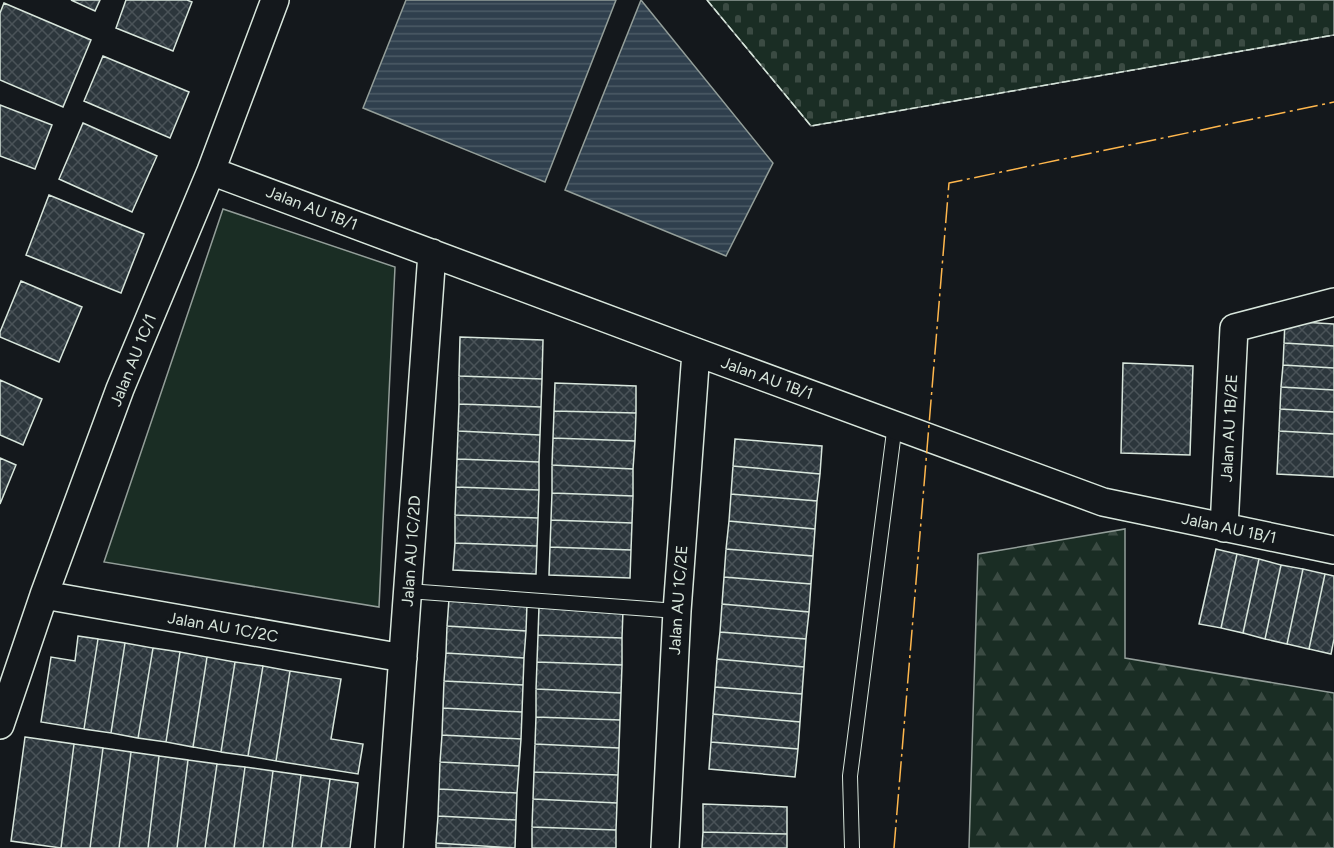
<svg xmlns="http://www.w3.org/2000/svg" width="1334" height="848" font-family="Figtree,sans-serif">
<defs>
<pattern id="forest-firs" width="22" height="20" patternUnits="userSpaceOnUse" patternTransform="scale(1.5)"><rect width="22" height="20" fill="#1a2d24"/><path d="M5 1l3.5 6h-7zM16 11l3.5 6h-7z" fill="#3b4b43"/></pattern>
<pattern id="cemetery-stones" width="16" height="16" patternUnits="userSpaceOnUse" patternTransform="scale(1.5)"><rect width="16" height="16" fill="#1a2d24"/><path d="M2 7V4a2 2 0 0 1 4 0v3zM10 15v-3a2 2 0 0 1 4 0v3z" fill="#3b4b43"/></pattern>
<pattern id="water-rules" width="6" height="5" patternUnits="userSpaceOnUse" patternTransform="scale(1.5)"><rect width="6" height="5" fill="#2f3f4d"/><path d="M0 2.5h6" fill="none" stroke="#4c5b66"/></pattern>
<pattern id="building-cross-hatch" width="8" height="8" patternUnits="userSpaceOnUse" patternTransform="scale(1.5)"><rect width="8" height="8" fill="#2c363c"/><path d="M0 0l8 8M0 8l8-8" fill="none" stroke="#4a5358"/></pattern>
</defs>
<rect width="100%" height="100%" fill="#14181c"/>
<path fill="url(#forest-firs)" stroke="#939e99" stroke-width="1.5" d="M1125,529V658L1334,693V848H969L978,554Z"/>
<path fill="url(#cemetery-stones)" stroke="#939e99" stroke-width="1.5" d="M707,0H1334V35L811,126Z"/>
<path fill="#1a2d24" stroke="#939e99" stroke-width="1.5" d="M223,209L395,267L379,607L104,562Z"/>
<path fill="url(#water-rules)" stroke="#939e99" stroke-width="1.5" d="M406,0H616L545,182L363,108Z
M641,0L773,163L726,256L565,190Z"/>
<path fill="url(#building-cross-hatch)" stroke="#d8e6dc" stroke-width="1.5" d="M71,0H100L95,11Z
M126,0H187L192,2L173,51L116,28Z
M4,3L91,40L63,107L0,80V13Z
M103,56L189,92L170,138L84,101Z
M0,105L52,125L35,169L0,156Z
M83,123L157,156L132,212L59,179Z
M49,195L144,234L121,293L26,255Z
M21,281L82,307L59,362L0,337V332Z
M1285,321L1334,324V346L1284,343Z
M460,337L543,340L542,379L459,376Z
M1284,343L1334,346V368L1283,365Z
M1123,363L1193,366L1190,455L1121,453Z
M1283,365L1334,368V390L1281,387Z
M459,376L542,379L541,407L459,404Z
M0,380L42,399L23,445L0,435Z
M555,383L636,386V413L554,411Z
M1281,387L1334,390V412L1280,409Z
M459,404L541,407L540,435L458,431Z
M1280,409L1334,412V434L1279,431Z
M554,411L636,413L635,441L553,438Z
M458,431L540,435L539,462L457,459Z
M1279,431L1334,434V477L1277,474Z
M553,438L635,441L633,469L552,465Z
M735,439L822,446L820,474L733,466Z
M0,458L16,465L0,504Z
M457,459L539,462V490L456,487Z
M552,465L633,469V496L552,493Z
M733,466L820,474L817,501L731,494Z
M456,487L539,490L538,518L455,515Z
M552,493L633,496L632,523L551,520Z
M731,494L817,501L815,529L729,521Z
M455,515L538,518L537,546L455,543Z
M551,520L632,523L631,550L550,547Z
M729,521L815,529L813,556L726,549Z
M455,543L537,546L536,574L453,570Z
M550,547L631,550L630,578L549,575Z
M726,549L813,556L811,584L724,577Z
M1216,549L1237,554L1221,628L1199,624Z
M1237,554L1259,559L1243,633L1221,628Z
M1259,559L1281,565L1265,639L1243,633Z
M1281,565L1303,569L1287,644L1265,639Z
M1303,569L1325,574L1309,649L1287,644Z
M1325,574L1334,576V639L1331,654L1309,649Z
M724,577L811,584L809,612L722,604Z
M449,599L527,604L526,631L447,626Z
M722,604L809,612L806,639L720,632Z
M539,607L623,610L622,638L538,635Z
M447,626L526,631L524,658L446,653Z
M720,632L806,639L804,667L717,659Z
M538,635L622,638V665L537,662Z
M78,636L98,639L84,729L41,722L51,657L75,661Z
M98,639L125,643L111,733L84,729Z
M125,643L153,648L138,738L111,733Z
M153,648L180,652L166,742L138,738Z
M180,652L207,657L193,747L166,742Z
M446,653L524,658L523,685L444,681Z
M207,657L235,662L221,752L193,747Z
M717,659L804,667L802,694L715,687Z
M235,662L263,666L248,756L221,752Z
M537,662L622,665L621,693L536,689Z
M263,666L290,671L276,761L248,756Z
M290,671L341,679L331,739L363,744L358,774L276,761Z
M444,681L523,685L522,712L443,708Z
M715,687L802,694L800,722L713,714Z
M536,689L621,693L620,720L536,717Z
M443,708L522,712L521,739L442,735Z
M713,714L800,722L798,749L711,742Z
M536,717L620,720L619,748L535,744Z
M442,735L521,739L519,766L440,762Z
M25,737L74,744L61,848L11,841Z
M711,742L798,749L795,777L709,769Z
M74,744L103,748L90,848H61Z
M535,744L619,748L618,775L534,772Z
M103,748L131,752L119,848H90Z
M131,752L159,756L148,848H119Z
M159,756L188,760L177,848H148Z
M188,760L217,764L205,848H177Z
M440,762L519,766L517,793L439,789Z
M217,764L245,767L234,848H205Z
M245,767L273,771L263,848H234Z
M273,771L301,775L292,848H263Z
M534,772L618,775L617,803L533,799Z
M301,775L330,779L321,848H292Z
M330,779L358,783L350,848H321Z
M439,789L517,793L516,820L438,816Z
M533,799L617,803L616,830L532,827Z
M703,804L787,807V834L703,832Z
M438,816L516,820L515,848L436,843Z
M532,827L616,830V848H532Z
M703,832L787,834V848H702Z
M436,843L515,848H436Z"/>
<g fill="none" stroke-linecap="round" stroke-linejoin="round">
<g stroke="#d8e6dc" stroke-width="16">
<path id="service" d="M408,591L677,611
M852,848L850,776L895,424"/>
</g>
<g stroke="#d8e6dc" stroke-width="30">
<path id="minor" d="M211,171L696,352L1103,502L1334,550
M1224,528L1234,328L1334,302
M44,595L403,658
M0,725L44,595L120,389L211,171L275,0
M389,848L432,253
M665,848L677,611L696,352"/>
</g>
<use href="#service" stroke="#14181c" stroke-width="14"/>
<use href="#minor" stroke="#14181c" stroke-width="27"/>
<path stroke="#d8e6dc" stroke-width="1.5" stroke-dasharray="8 3" stroke-linecap="butt" d="M707,0L811,126L1334,35"/>
<path stroke="#ffb74d" stroke-width="1.5" stroke-dasharray="21 4.5 3 4.5" stroke-linecap="butt" d="M894,848L949,183L1334,102"/>
</g>
<g text-anchor="middle" dominant-baseline="central" stroke-width="4.5" stroke-linejoin="round" paint-order="stroke">
<g font-size="16" fill="#d8e6dc" stroke="#14181c">
<text transform="translate(312 208) rotate(21)">Jalan AU 1B/1</text>
<text transform="translate(133 360) rotate(-68)">Jalan AU 1C/1</text>
<text transform="translate(767 378) rotate(20)">Jalan AU 1B/1</text>
<text transform="translate(1229 428) rotate(-87)">Jalan AU 1B/2E</text>
<text transform="translate(1229 528) rotate(12)">Jalan AU 1B/1</text>
<text transform="translate(411 551) rotate(-86)">Jalan AU 1C/2D</text>
<text transform="translate(678 600) rotate(-86)">Jalan AU 1C/2E</text>
<text transform="translate(223 627) rotate(10)">Jalan AU 1C/2C</text>
</g>
</g>
</svg>
